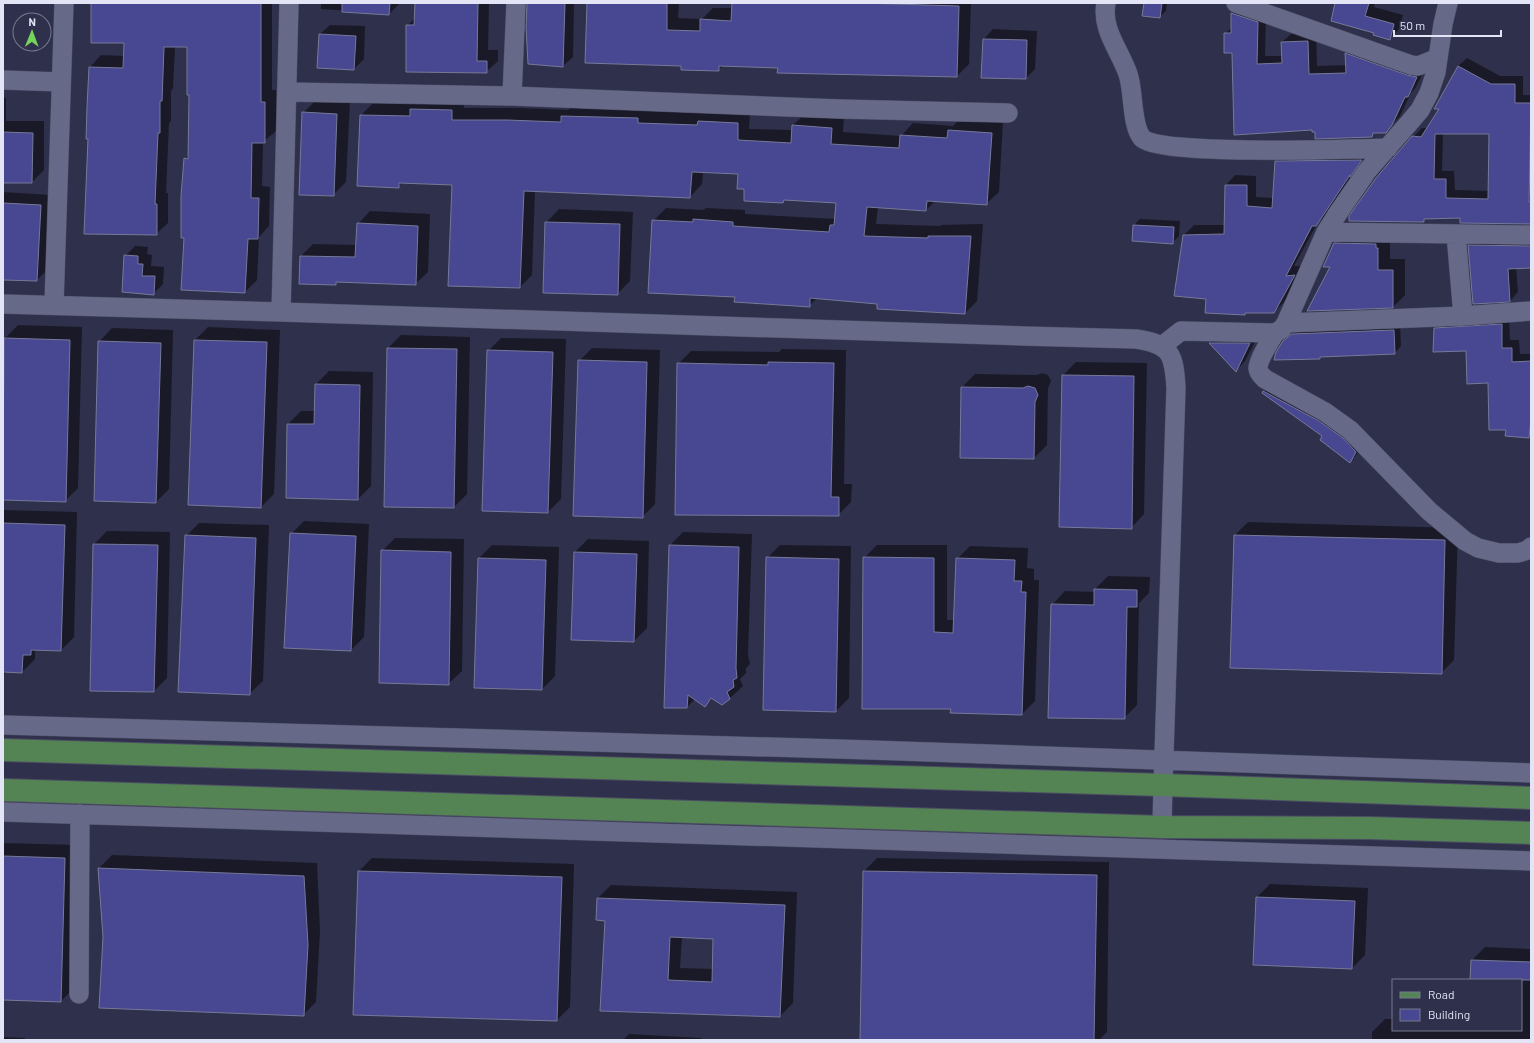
<svg xmlns="http://www.w3.org/2000/svg" width="1534" height="1043" font-family="Barlow,sans-serif">
<rect width="100%" height="100%" fill="#2f304b"/>
<path fill="#0007" fill-rule="evenodd" d="M92,3H272V90H276V131L263,142L262,186L270,187L269,226L259,237L257,280L245,292L185,237V159L189,155L190,94L188,46H175L173,88L171,91V121L169,123L166,193H168V223L156,234L88,107L90,67L101,55L124,56L125,42Z
M321,3H400L389,14L321,9Z
M416,3H489L488,50H498V61L486,72L407,26L415,18Z
M528,3H574L573,57L563,66Z
M588,3H679L678,18L702,19L713,8H732L733,3H971L969,64L957,76L724,65L718,70Z
M1145,3H1167L1166,11L1159,17Z
M1336,3H1375L1374,7L1403,15L1399,29L1390,38L1375,32Z
M1240,5L1266,14L1265,56H1283L1282,42L1291,34L1316,33L1317,66L1347,65L1346,54L1355,46L1425,69L1416,87L1411,93L1400,116L1385,132H1375L1371,136L1316,131L1233,52L1225,34L1232,27V13Z
M330,25L365,26L364,59L354,69L320,34Z
M993,29L1037,31L1035,69L1026,78L983,77L984,39Z
M1467,58L1500,76H1523V95H1531V223L1461,217L1427,218L1423,221L1413,137L1422,128H1427L1440,108L1458,66ZM1443,133H1490L1489,191L1455,190L1454,171H1442Z
M3,97L6,98V121H44V170L32,182H3Z
M423,97L464,98V108H520L568,110L574,104L650,111L707,113L711,109L750,111L749,129L793,130V125L806,113L844,116L843,132L901,136L913,123L953,126L961,118L1003,121L999,192L986,204L935,201L926,210L878,207L876,224L940,226L941,225L983,224L977,301L965,313L878,303L817,298L809,306L736,296L653,221L666,208L703,210L706,208L745,210V214L836,219L837,202L786,199L783,202L745,188L739,173L703,171L702,184L690,197L535,190L532,275L520,287L453,184L403,182L398,187L361,115L373,103L416,104Z
M316,100L350,101L346,182L333,195L303,113Z
M1371,150L1356,169L1326,215L1317,224L1294,266H1304L1284,302L1274,312H1246L1245,314L1207,298L1184,235L1194,225H1225L1226,185L1235,175L1256,176V197L1274,198L1276,162L1286,152Z
M3,192L51,195L48,269L37,280L3,279Z
M559,209L633,212L630,281L617,294L546,223Z
M370,211L430,214L428,272L415,284L338,281L336,284L301,256L313,244L357,245L358,224Z
M1140,219L1180,221L1179,236L1173,242L1134,225Z
M1347,232L1390,237V259H1405V295L1393,307L1309,310L1332,266L1335,244Z
M1478,237L1531,238V267H1516L1518,292L1510,301L1469,245Z
M135,246L148,247L147,254L152,255L151,266L164,267L163,284L153,294L125,256Z
M1509,317L1510,340H1519L1520,354H1531V435L1528,437L1507,429L1489,382L1467,349L1435,329L1443,320Z
M1400,324L1401,346L1395,353L1322,356L1320,358L1284,342L1299,328Z
M18,325L82,327L78,488L65,501L3,499L5,338Z
M208,327L280,330L274,494L261,507L195,340Z
M112,328L173,330L169,489L156,502L99,342Z
M1220,333L1259,334L1245,361L1236,371L1210,343Z
M401,335L470,337L467,494L454,507L388,348Z
M501,338L566,339L561,499L548,512L488,351Z
M592,348L660,350L655,504L642,517L579,361Z
M782,349L846,350L844,484H852L851,502L838,515L678,364L691,351L779,352Z
M1076,362L1147,363L1144,514L1131,528L1063,375Z
M329,371L373,372L371,486L358,499L288,424L301,411H315L316,384Z
M1042,373L1048,375L1051,381L1048,388L1047,445L1034,458L962,387L975,374L1037,375Z
M1270,385L1362,446L1356,455L1350,462L1324,436L1263,393Z
M3,510L77,512L74,637L61,650H35V659L22,672L7,671L3,676Z
M304,521L369,524L364,637L351,650L291,534Z
M1248,522L1458,528L1454,660L1441,673L1231,667L1235,535Z
M199,523L269,525L263,681L249,694L186,536Z
M107,531L170,532L167,678L154,691L91,690L94,544Z
M683,532L752,534L748,655L750,664L746,668V673L740,679L743,686L729,699L712,698L705,705L695,699L687,707L670,545Z
M395,538L464,539L462,671L448,684L382,551Z
M588,539L649,541L647,628L634,641L575,552Z
M492,545L559,547L555,676L542,689L479,558Z
M780,545L851,546L849,698L836,711L767,558Z
M877,545H947V620H955L957,559L970,546L1028,548L1027,568L1034,569V580H1039L1035,701L1022,714L952,708L864,558Z
M1108,576L1150,577L1149,593L1139,603L1137,705L1124,718L1052,605L1065,591L1095,592V589Z
M3,843L78,845L74,988L61,1001L3,999Z
M112,855L317,863L320,931L316,1002L303,1015L104,937L99,868Z
M372,858L574,864L570,1007L557,1020L359,871Z
M877,858L1109,862L1107,1032L1099,1040H861L864,871Z
M1270,884L1368,888L1365,955L1352,968L1257,897Z
M611,885L797,892L793,1003L780,1016L601,1010L606,920L598,898ZM682,937L714,938L713,969L680,968Z
M1485,947L1531,949V1040H1372V1032L1385,1019H1393V1030H1521V980H1471L1472,960Z
M629,1034L701,1038V1040H623Z
M3,1037L25,1038V1040H3Z"/>
<path fill="#484791" stroke="#777999" fill-rule="evenodd" d="M91,3H261V102H265V143H252L251,198H259L258,239H248L245,293L181,290L184,238H181V196L184,158L188,159L189,95H187V47H164L162,101H160V133H158L155,204H157V235L84,234L88,139H86L87,107L89,67L123,68L124,43H91Z
M342,3H390L389,15L342,12Z
M415,3H478L477,61H487V73L406,72V25H414Z
M527,3H565L563,67L528,64L526,27Z
M587,3H667V30L700,31V19L731,21L732,3H862L959,6L957,77L777,73L778,68L719,66V71L681,70V66L585,63Z
M1144,3H1162L1160,18L1142,16Z
M1335,3H1369L1365,16L1394,24L1390,40L1373,35L1374,33L1331,21Z
M1231,13L1258,22L1257,64L1282,63L1281,42L1308,41L1309,74L1346,73L1345,53L1407,75L1417,77L1408,97H1405L1392,125L1386,133H1373L1372,137L1315,139V132H1312V130L1234,135L1232,53H1224V33H1231Z
M319,34L356,36L354,70L317,68Z
M983,39L1027,40L1026,79L981,78Z
M1458,66L1491,84H1515V103H1531L1529,202H1531V224L1460,223V218L1424,219V222H1421L1349,221V216L1376,178L1412,136L1421,137L1439,109H1434ZM1435,134H1489L1488,199L1446,198V179H1434Z
M410,109L452,110V120H507L561,122V116L638,118V123L697,125L698,121L738,123V140L791,143L792,125L832,128L831,144L899,148L900,135L947,138L948,130L992,133L987,205L927,201L926,211L867,207L864,236L928,238V236H971L965,314L877,309V304L810,298V307L734,302L735,297L648,293L652,220L693,222V219L733,222V226L829,232L830,225H834L836,203L784,200L783,203L744,201V189H737L738,174L692,172L690,198L524,191L520,288L448,286L452,185L399,183V188L357,186L360,115L410,116Z
M302,112L337,114L334,196L299,195Z
M3,132L33,133L32,183H3Z
M1362,160L1350,177V175L1316,226H1312L1286,276L1295,275L1274,313H1245V315L1205,313L1206,299L1174,296L1183,235L1224,234L1225,185H1247V206L1272,208L1275,161Z
M3,203L41,205L37,281L3,280Z
M545,222L620,224L618,295L543,293Z
M357,223L418,226L416,285L336,282V285L299,284L300,256L355,257Z
M1133,225L1174,227L1173,244L1132,241Z
M1334,243L1376,244V248H1378V270H1393V308L1307,311L1330,267H1323Z
M1468,245L1531,246V268L1508,269L1510,302L1473,304Z
M124,255L138,256V264H143L142,276H155L154,295L122,292Z
M1502,324V348H1512V362L1531,361V419L1529,438L1505,436L1506,430H1489L1488,383L1467,384L1466,351L1433,352L1434,328Z
M1394,330L1395,354L1320,357V359L1274,360L1276,352L1283,341L1292,334Z
M4,338L70,340L66,502L3,500Z
M194,340L267,342L261,508L188,505Z
M98,341L161,343L156,503L94,501Z
M1209,343H1250L1236,372Z
M387,348L457,349L454,508L384,507Z
M487,350L553,352L548,513L482,511Z
M578,360L647,362L643,518L573,516Z
M768,362L834,363L831,497H839V516L675,515L677,363L768,365Z
M1062,375L1134,376L1132,529L1059,527Z
M315,384L360,385L358,500L286,498L287,424H314Z
M1028,386L1035,388L1038,395L1035,402L1034,459L960,458L961,387L1023,388Z
M1263,391L1319,421L1343,438L1356,452L1350,463L1320,440L1322,436L1262,393Z
M3,523L65,525L61,651L31,650V655H23L22,673L3,672Z
M290,533L356,536L351,651L284,648Z
M185,535L256,538L250,695L178,692Z
M1234,535L1445,540L1442,674L1230,668Z
M93,544L158,545L154,692L90,691Z
M669,545L739,547L736,668L737,678L733,680L734,687L727,692L730,699L722,705L711,698L705,707L688,695L687,708H664Z
M381,550L451,552L449,685L379,683Z
M574,552L637,554L634,642L571,640Z
M766,557L839,559L836,712L763,710Z
M863,557L934,558V632L953,633L956,558L1015,560L1014,581H1022L1021,592H1026L1022,715L950,713L951,709H862Z
M478,558L546,560L542,690L474,688Z
M1094,589L1137,590V607H1127L1125,719L1048,718L1051,604L1094,605Z
M3,856L65,858L61,1002L3,1000Z
M98,868L304,876L308,945L304,1016L99,1008L103,937Z
M358,871L562,877L557,1021L353,1015Z
M863,871L1097,875L1094,1040H860Z
M1256,897L1355,901L1352,969L1253,965Z
M597,898L785,905L780,1017L600,1011L605,921L596,920ZM670,937L713,939L712,982L668,980Z
M1471,960L1531,962V980H1470Z"/>
<g fill="none" stroke-linecap="round" stroke-linejoin="round">
<g stroke="#4c4d64" stroke-width="20">
<path id="minor" d="M1106,3C1101,29 1119,49 1128,74C1134,91 1131,125 1142,138C1158,156 1354,149 1388,148
M1236,3L1411,65L1418,66L1438,58
M3,80L61,82
M288,92L512,96L840,109L1008,113
M512,96L516,3
M1326,232L1531,235
M1456,234L1463,316
M3,304L281,312L1023,336L1136,339C1171,344 1174,354 1176,388L1163,785L1162,827
M54,305L64,3
M281,312L289,3
M1286,323L1463,316L1531,311
M1275,333C1270,341 1258,360 1258,368C1258,373 1262,376 1265,379L1325,412L1350,430L1429,511L1465,541L1478,548L1499,553H1518L1528,550L1531,547
M1162,346L1181,331L1275,333L1282,329L1286,323L1326,232L1336,216L1367,171L1409,123L1420,110L1429,93L1436,72L1443,24L1448,3
M3,725L871,750L1531,773
M3,812L1531,861
M79,994L80,814"/>
</g>
<g stroke="#4c4d64" stroke-width="24">
<path id="major" d="M3,750L1163,785L1531,798
M3,790L1162,827L1369,828L1531,833"/>
</g>
<use href="#minor" stroke="#676988" stroke-width="19"/>
<use href="#major" stroke="#558454" stroke-width="22"/>
</g>
<rect width="1534" height="1043" fill="none" stroke="#e3e4f6" stroke-width="8"/>
<rect x="1392" y="979" width="130" height="52" fill="#2f304b" stroke="#77788f"/>
<rect x="1400" y="992" width="20" height="6" fill="#558454" stroke="#77788f"/>
<text x="1428" y="999" font-size="12" fill="#e3e4f6">Road</text>
<rect x="1400" y="1009" width="20" height="12" fill="#484791" stroke="#77788f"/>
<text x="1428" y="1019" font-size="12" fill="#e3e4f6">Building</text>
<g transform="translate(32 32) rotate(1)"><circle r="19" fill="#2f304b" stroke="#77788f"/>
<path d="M0-3L7 15L0 10L-7 15Z" fill="#75d25b"/>
<text y="-6" font-size="11" font-weight="bold" text-anchor="middle" fill="#e3e4f6">N</text>
</g>
<path d="M1394 30v6h107v-6" fill="none" stroke="#e3e4f6" stroke-width="2"/>
<text x="1400" y="30" font-size="12" fill="#e3e4f6" stroke="#2f304b" stroke-width="3" paint-order="stroke">50 m</text>
</svg>
